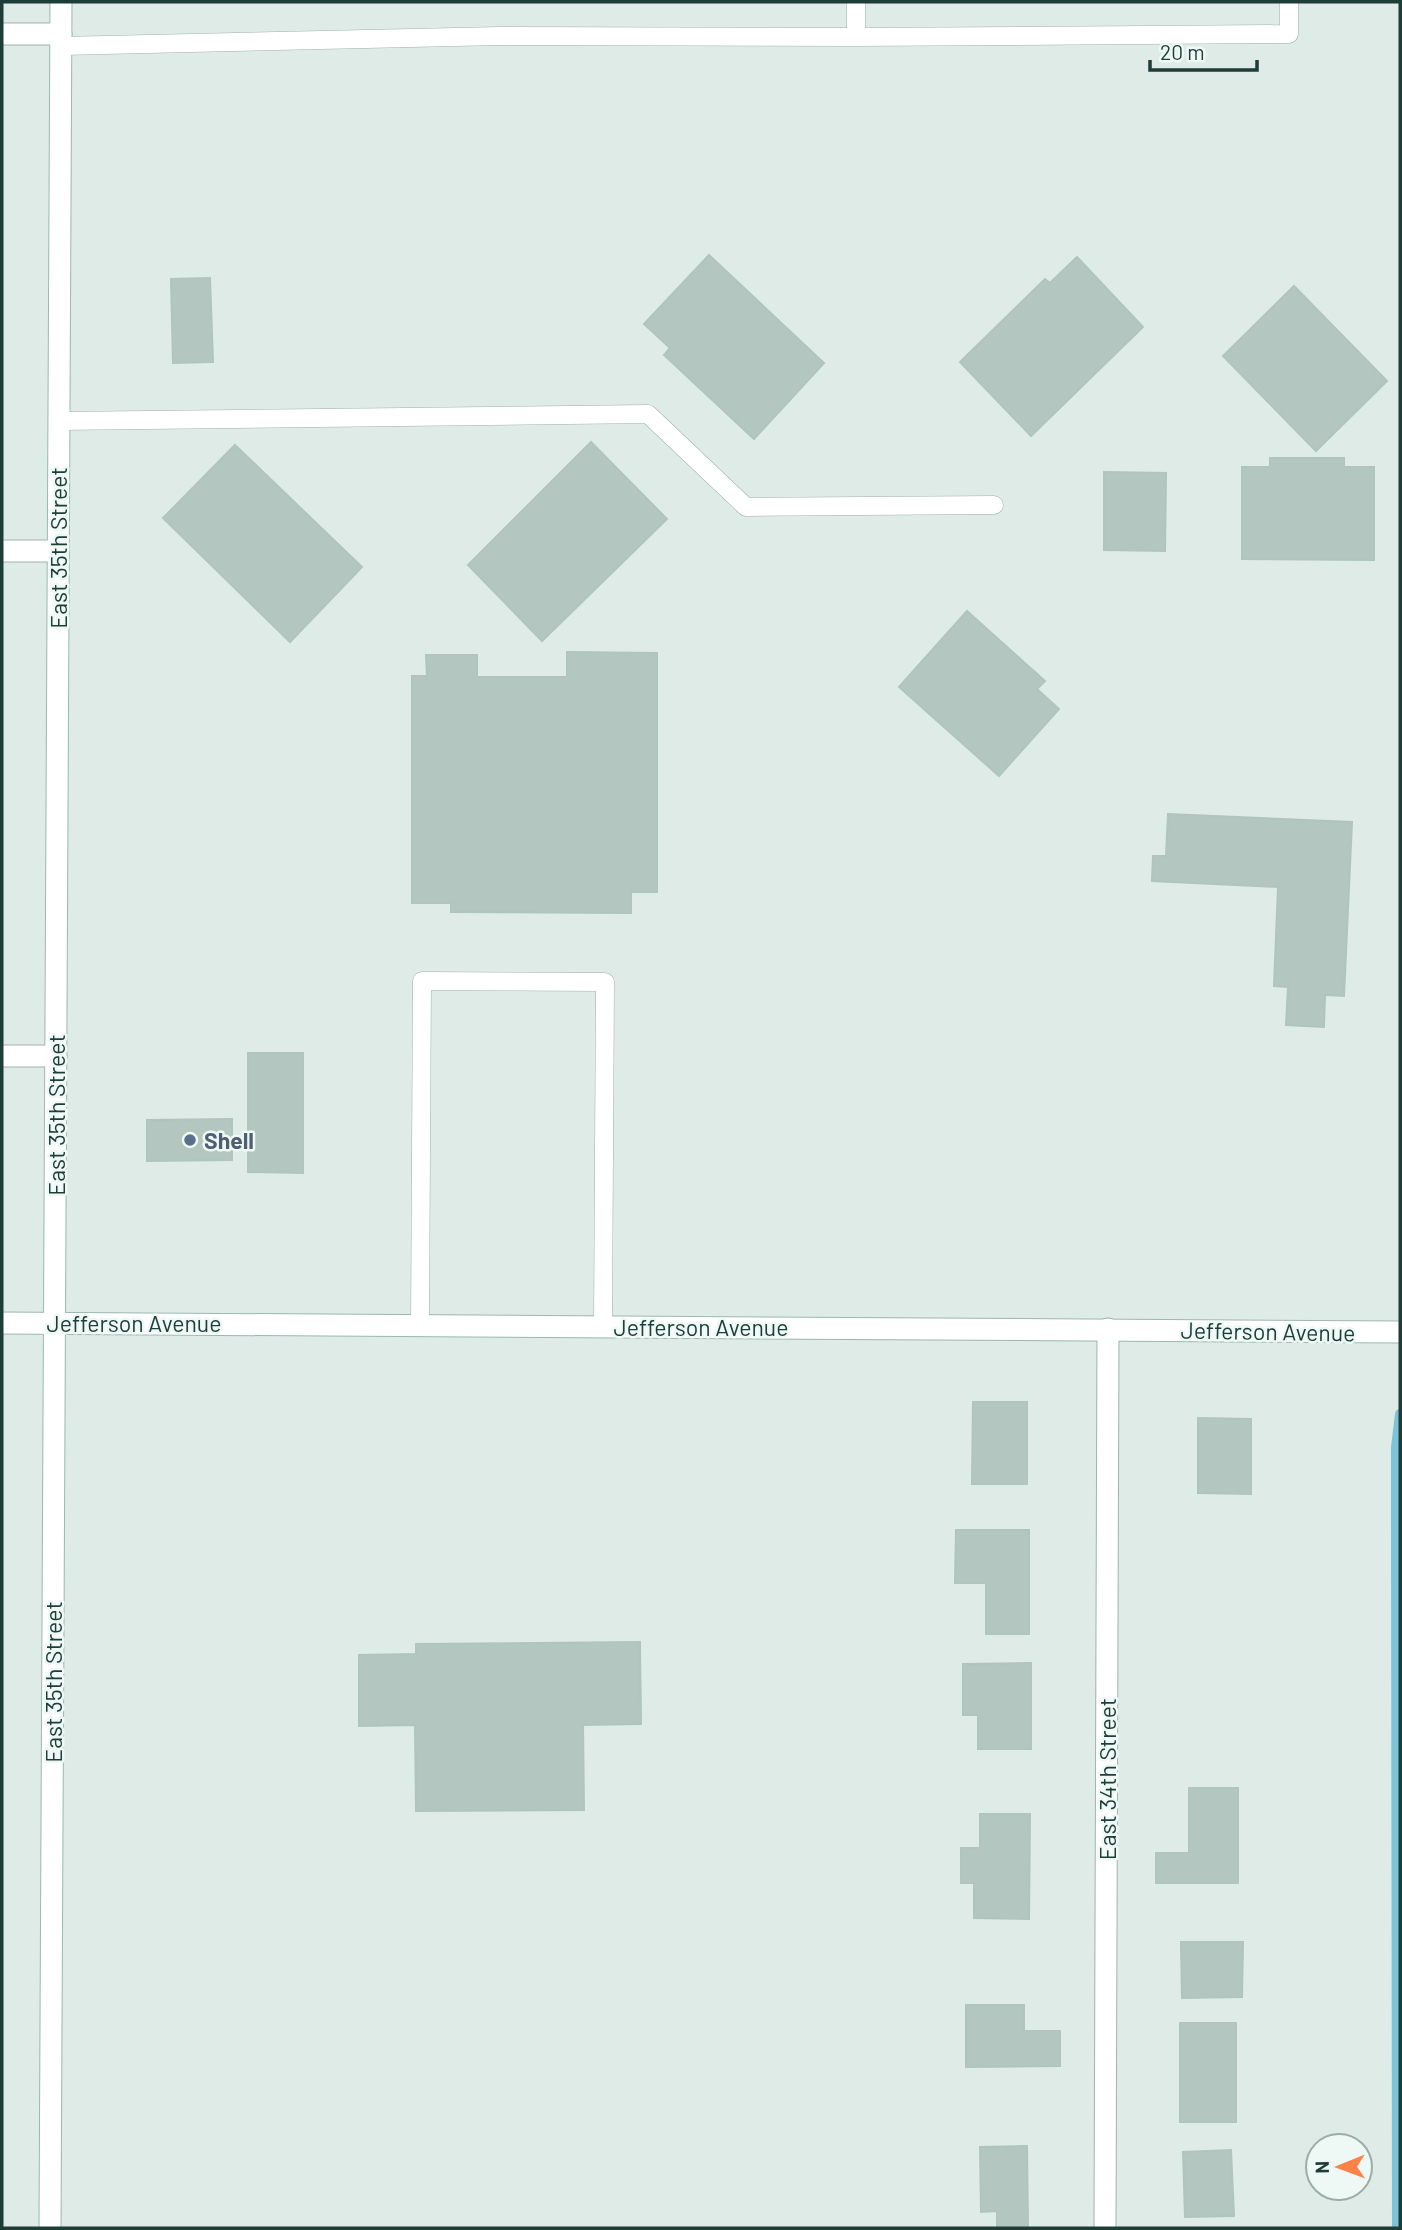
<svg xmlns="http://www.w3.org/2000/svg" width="1402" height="2230" font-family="Barlow,sans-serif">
<rect width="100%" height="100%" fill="#deebe6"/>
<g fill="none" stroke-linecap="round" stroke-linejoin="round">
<path stroke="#7ec4d8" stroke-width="10" d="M1397,2228L1396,1523V1447L1400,1414"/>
</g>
<path fill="#b3c6bf" stroke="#afc5be" stroke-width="2" d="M709,255L824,363L754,439L664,355L670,348L644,324Z
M1077,257L1143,327L1031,436L960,362L1045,279L1050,283Z
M210,278L213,362L173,363L171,279Z
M1294,286L1387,381L1316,451L1223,356Z
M591,442L667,519L542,641L468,565Z
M235,445L362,567L290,642L163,518Z
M1270,458H1344V467H1374V560L1242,559V467H1270Z
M1104,472L1166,473L1165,551L1104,550Z
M967,611L1045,681L1037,689L1059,709L999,776L899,687Z
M567,652L657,653V892H631V913L451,912V903H412V676H427L426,655H477V677H567Z
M1168,814L1352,822L1344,996L1325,995L1324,1027L1286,1025L1288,987L1274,986L1278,887L1152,881L1153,856H1166Z
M248,1053H303V1173L248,1172Z
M232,1119V1160L147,1161V1120Z
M973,1402H1027V1484H972Z
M1198,1418L1251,1419V1494L1198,1493Z
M956,1530H1029V1634H986V1583H955Z
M640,1642L641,1724L583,1725L584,1810L416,1811L415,1725L359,1726V1655L416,1654V1644Z
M1031,1663V1749H978V1715H963V1664Z
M1189,1788H1238V1883H1156V1853H1189Z
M980,1814H1030L1029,1919L974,1918V1883H961V1848H980Z
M1181,1942H1243L1242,1997L1182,1998Z
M966,2005H1024V2031H1060V2066L966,2067Z
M1180,2023H1236V2122H1180Z
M1027,2146L1028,2228H997V2211L981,2212L980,2147Z
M1231,2150L1234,2216L1185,2217L1183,2152Z"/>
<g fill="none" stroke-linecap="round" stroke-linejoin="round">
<g stroke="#a0b3ae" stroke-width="19">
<path id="lane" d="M856,2V37L1289,34V2
M61,46L500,36L856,37
M59,421L648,414L746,507L994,505
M420,1325L422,981L605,982L603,1326"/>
</g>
<g stroke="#a0b3ae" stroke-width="23">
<path id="street" d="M2,34H61
M2,551H58
M2,1056H56
M1105,2228L1108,1329"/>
</g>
<g stroke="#9bb8b0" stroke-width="23">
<path id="secondary" d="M2,1323L1400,1332
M50,2228L61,2"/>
</g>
<use href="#lane" stroke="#fff" stroke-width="18"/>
<use href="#street" stroke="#fff" stroke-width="21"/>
<use href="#secondary" stroke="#fff" stroke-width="21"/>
</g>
<circle fill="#5c6f8a" stroke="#eef8f4" stroke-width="2.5" cx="190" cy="1140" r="7"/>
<g text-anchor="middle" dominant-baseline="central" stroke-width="5" stroke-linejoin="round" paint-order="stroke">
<g font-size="23" fill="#1d3d36" stroke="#eef8f4">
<text transform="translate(58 548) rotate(-90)">East 35th Street</text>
<text transform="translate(56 1115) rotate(-90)">East 35th Street</text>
<text x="134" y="1323">Jefferson Avenue</text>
<text x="701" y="1327">Jefferson Avenue</text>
<text transform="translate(1268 1331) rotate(1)">Jefferson Avenue</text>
<text transform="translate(53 1682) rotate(-90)">East 35th Street</text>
<text transform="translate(1107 1779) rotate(-90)">East 34th Street</text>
</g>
<g font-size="23" font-weight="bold" fill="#4e5e75" stroke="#eef8f4" text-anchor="start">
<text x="204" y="1140">Shell</text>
</g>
</g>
<rect width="1402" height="2230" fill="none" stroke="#1d3d36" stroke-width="7"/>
<g transform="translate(1339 2167) rotate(269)"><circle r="33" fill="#eef8f4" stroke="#9aada8" stroke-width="2"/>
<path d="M0-5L12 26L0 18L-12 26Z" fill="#ff8148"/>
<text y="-10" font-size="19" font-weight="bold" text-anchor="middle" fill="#1d3d36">N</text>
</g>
<path d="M1150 60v10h107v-10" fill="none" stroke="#1d3d36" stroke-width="3.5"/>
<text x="1160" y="60" font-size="21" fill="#1d3d36" stroke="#eef8f4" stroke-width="5" paint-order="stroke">20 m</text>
</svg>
